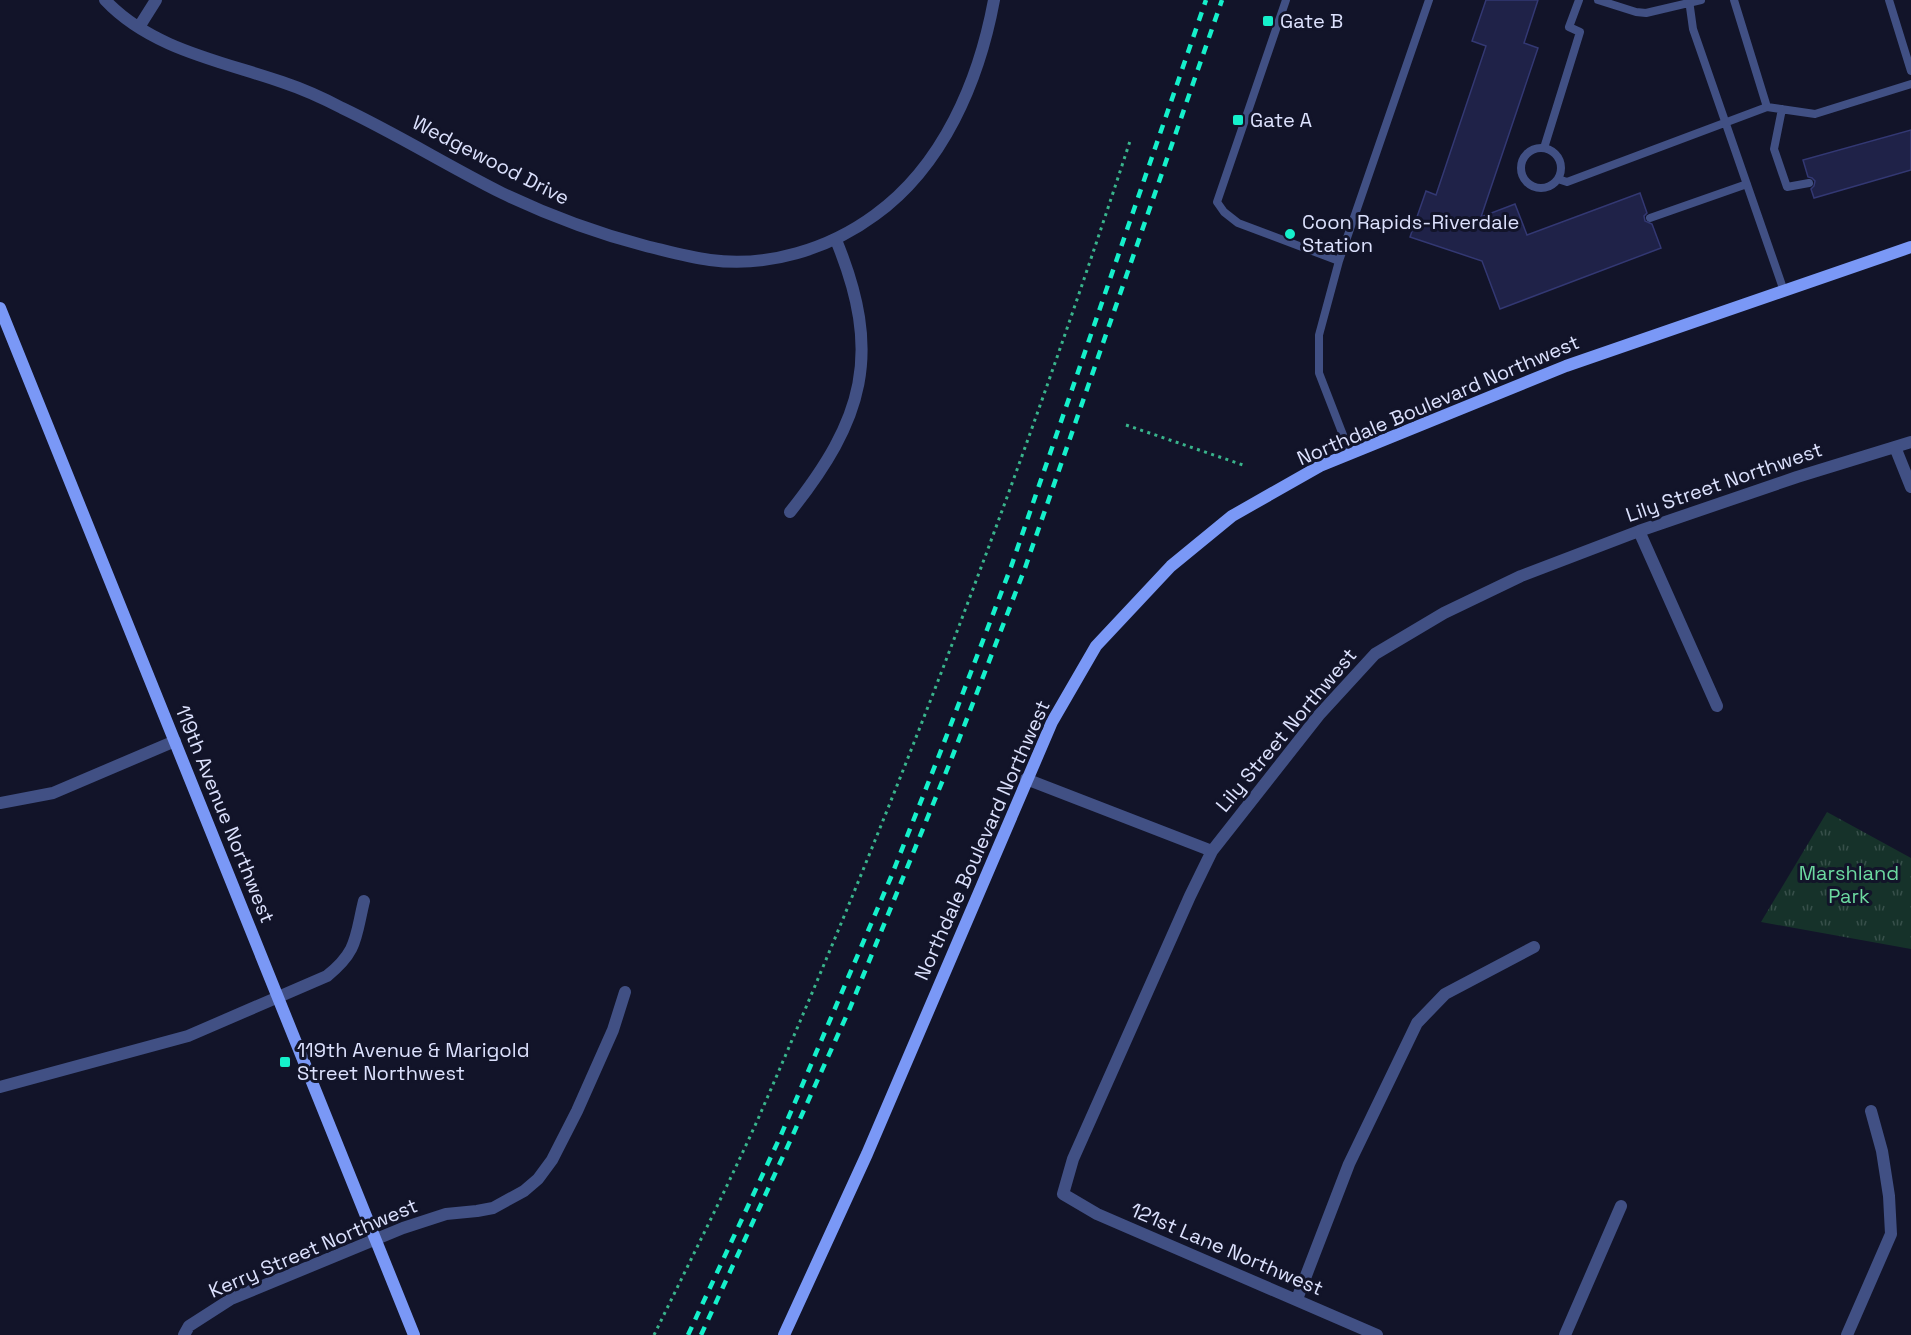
<svg xmlns="http://www.w3.org/2000/svg" width="1911" height="1335" font-family="'Space Grotesk',sans-serif">
<defs>
<pattern id="park-tufts" width="24" height="20" patternUnits="userSpaceOnUse" patternTransform="scale(1.5)"><rect width="24" height="20" fill="#16322a"/><path d="M3 7l-1-3M5 7V3M7 7l1-3M15 17l-1-3M17 17v-4M19 17l1-3" fill="none" stroke="#374f4a"/></pattern>
</defs>
<rect width="100%" height="100%" fill="#121429"/>
<path fill="url(#park-tufts)" d="M1827,812L1911,858V949L1761,922Z"/>
<path fill="#1f2248" stroke="#333873" stroke-width="1.5" d="M1486,0H1538L1524,43L1538,48L1481,217L1515,204L1527,235L1640,193L1647,213L1644,216L1645,221L1652,224L1661,248L1500,309L1482,261L1410,237L1426,191L1436,195L1486,46L1472,41Z
M1911,130V170L1814,198L1811,189L1814,186L1815,181L1812,178L1808,177L1803,160Z"/>
<g fill="none" stroke-linecap="round" stroke-linejoin="round">
<path stroke="#39b48c" stroke-width="3" stroke-dasharray="3 4.5" stroke-linecap="butt" d="M1126,425L1246,466
M654,1335C689,1263 725,1192 758,1119C898,798 1023,470 1131,138"/>
<path stroke="#415084" stroke-width="8" d="M1286,0L1217,202L1224,212L1238,223L1339,261
M1598,0L1636,12L1646,13L1701,0
M1689,0L1693,29L1784,291
M1734,0L1767,107
M1889,0L1911,71
M1782,109L1774,149L1787,187L1809,183
M1521 168a20 20 0 1 1 40 0a20 20 0 1 1-40 0Z
M1544,148L1580,32L1569,27L1579,0
M1558,179L1567,182L1767,107L1815,114L1911,84
M1650,218L1747,184
M1350,453L1319,373V335L1339,261L1429,0"/>
<path stroke="#415084" stroke-width="12" d="M105,0C151,49 221,61 282,82C303,89 323,98 342,108C397,134 448,166 502,193C548,215 596,233 646,246C667,251 688,257 710,260C767,268 829,249 875,215C943,166 979,81 994,0
M139,27L156,0
M1895,447L1911,487
M790,512C864,419 883,354 836,240
M1639,531L1717,706
M1026,779L1212,851
M0,803L53,793L175,741
M0,1087L188,1036L327,976C358,951 355,938 364,901
M1297,1299L1349,1164L1417,1023L1445,994L1534,947
M184,1335L189,1326L231,1299L403,1228L446,1214L477,1211L493,1208L524,1191L538,1179L552,1160L577,1111L613,1030L625,992
M1377,1335L1097,1214L1063,1194L1073,1159L1190,896L1212,851L1319,715L1375,654L1444,613L1521,576L1639,531L1797,477L1911,442
M1565,1335L1621,1206
M1847,1335L1891,1234L1889,1196L1882,1151L1871,1111"/>
<path stroke="#7a98f6" stroke-width="12" d="M0,308L414,1335
M784,1335L867,1154L1052,722L1096,646L1171,566L1232,516L1320,466L1566,366L1911,247"/>
<path stroke="#15f0cb" stroke-width="4.5" stroke-dasharray="9 8" stroke-linecap="butt" d="M688,1335L781,1135L891,877L940,753L1011,567L1206,0
M701,1335L791,1139L850,1008L951,760L1025,568L1222,0"/>
</g>
<g fill="#15f0cb" stroke="#121429" stroke-width="2">
<rect x="1262" y="15" width="12" height="12" rx="3"/>
<rect x="1232" y="114" width="12" height="12" rx="3"/>
<circle cx="1290" cy="234" r="6"/>
<rect x="279" y="1056" width="12" height="12" rx="3"/>
</g>
<g text-anchor="middle" dominant-baseline="central" stroke-width="6" stroke-linejoin="round" paint-order="stroke">
<g font-size="20" fill="#dce1fd" stroke="#121429" text-anchor="start">
<text x="1280" y="21">Gate B</text>
<text x="1250" y="120">Gate A</text>
<text x="1302" y="222">Coon Rapids-Riverdale<tspan x="1302" dy="23">Station</tspan></text>
<text x="297" y="1050">119th Avenue &amp; Marigold<tspan x="297" dy="23">Street Northwest</tspan></text>
</g>
<g font-size="20" fill="#dce1fd" stroke="#121429">
<text transform="translate(491 160) rotate(27)">Wedgewood Drive</text>
<text transform="translate(1438 400) rotate(-23)">Northdale Boulevard Northwest</text>
<text transform="translate(1724 482) rotate(-19)">Lily Street Northwest</text>
<text transform="translate(1286 730) rotate(-50)">Lily Street Northwest</text>
<text transform="translate(225 814) rotate(68)">119th Avenue Northwest</text>
<text transform="translate(982 840) rotate(-66)">Northdale Boulevard Northwest</text>
<text transform="translate(313 1248) rotate(-23)">Kerry Street Northwest</text>
<text transform="translate(1227 1249) rotate(23)">121st Lane Northwest</text>
</g>
<g font-size="20" fill="#6cd9a0" stroke="#121429">
<text x="1849" y="873">Marshland<tspan x="1849" dy="23">Park</tspan></text>
</g>
</g>
</svg>
